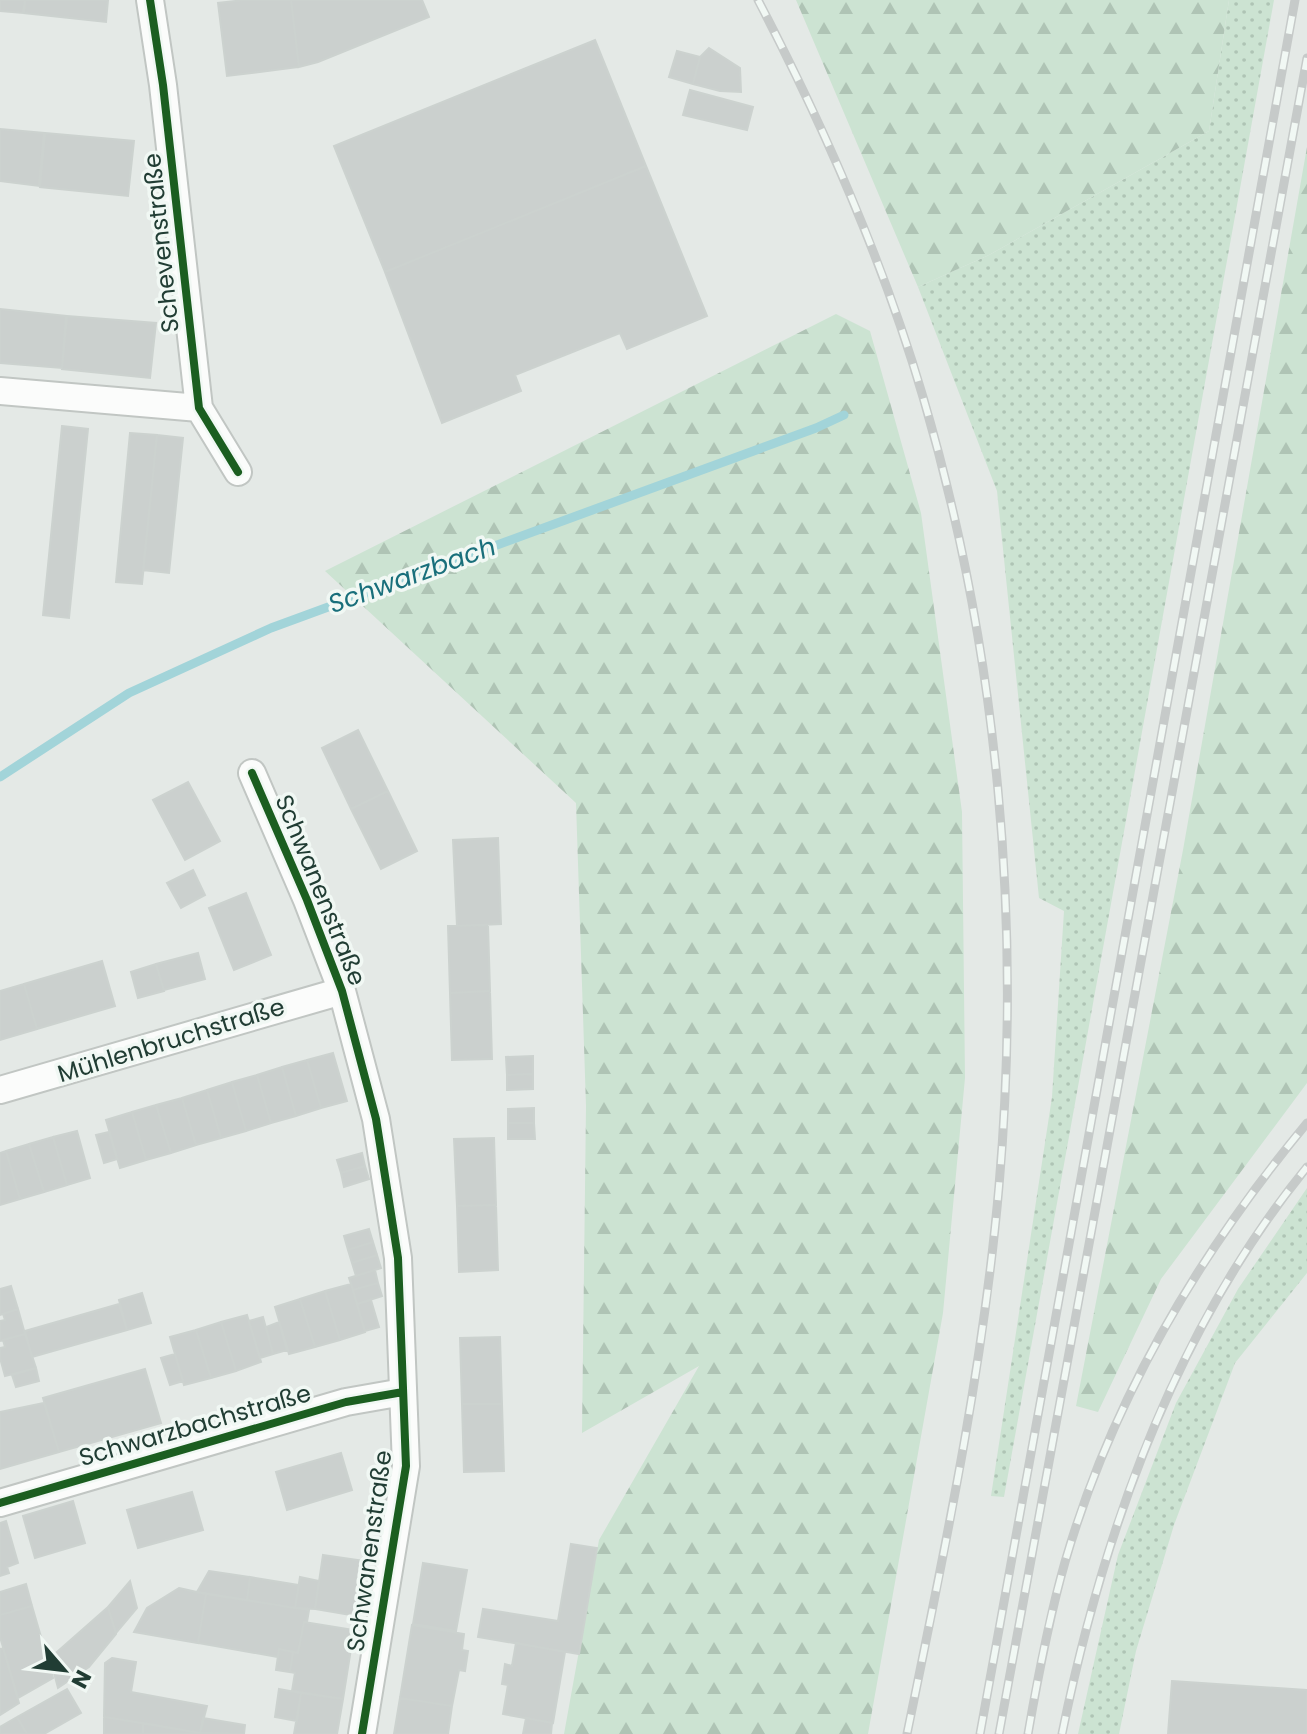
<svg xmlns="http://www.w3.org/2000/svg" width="1307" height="1734" font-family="Poppins,sans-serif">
<defs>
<pattern id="grass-dots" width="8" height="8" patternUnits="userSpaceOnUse" patternTransform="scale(2)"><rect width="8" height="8" fill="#cce3d2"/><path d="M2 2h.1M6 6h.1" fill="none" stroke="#afc4b5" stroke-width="1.8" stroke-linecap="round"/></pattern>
<pattern id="forest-firs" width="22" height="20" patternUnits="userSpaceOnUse" patternTransform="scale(2)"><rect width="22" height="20" fill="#cce3d2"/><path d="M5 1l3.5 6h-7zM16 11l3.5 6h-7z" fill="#afc4b5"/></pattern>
</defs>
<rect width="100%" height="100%" fill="#e4e9e6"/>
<path fill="url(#grass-dots)" d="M1229,0H1274L1004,1497L991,1496L1052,1097L1064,911L1039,898L997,491L918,287L989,255L1209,131Z
M1307,1188V1273L1235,1363L1174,1525L1136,1651L1119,1734H1078L1118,1555L1176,1403L1238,1289Z"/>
<path fill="url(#forest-firs)" d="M796,0H1229L1209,131L989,255L918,287Z
M1307,147V1083L1161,1279L1098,1412L1076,1406L1183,850Z
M836,314L870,331L921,513L962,812L965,1078L943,1313L868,1734H564L599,1540L699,1366L582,1433L586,1106L576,803L325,571Z"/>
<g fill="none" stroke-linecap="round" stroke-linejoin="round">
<path stroke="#a2d4d9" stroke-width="9" d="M0,777L129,693L271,628L816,428L844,415"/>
</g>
<path fill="#cbd0ce" stroke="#ccd2cf" stroke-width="2" d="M0,0H25L23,13L0,11Z
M25,0H108L106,22L24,13Z
M244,0H291L299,67L227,76L218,3Z
M291,0H422L429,17L318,62L299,67Z
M595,40L646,166L385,272L334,146Z
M709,48L740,68L741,92L720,91L693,84L700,57Z
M677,51L700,57L693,84L669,77Z
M690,90L753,107L747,130L683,115Z
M0,129L44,133L39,186L0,181Z
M45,133L134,141L128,196L40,187Z
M646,166L707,316L627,349L620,333L515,375L521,391L442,423L385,272Z
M0,309L66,316L62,368L0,363Z
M67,316L156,323L150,378L62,369Z
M62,426L88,429L69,618L43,615Z
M130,433L157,435L142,584L116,582Z
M157,435L183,438L169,573L143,570Z
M358,730L388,791L351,809L322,748Z
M188,782L220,841L185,860L153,800Z
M388,791L417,851L381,869L351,809Z
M498,838L501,924L457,926L453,840Z
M193,870L205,895L181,908L167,883Z
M246,893L271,955L234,970L209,908Z
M488,925L490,991L450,993L448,926Z
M198,953L205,979L164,990L156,964Z
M102,961L115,1006L37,1029L24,984Z
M156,964L164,991L138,998L131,972Z
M24,984L37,1029L0,1040V991Z
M490,991L492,1059L452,1060L450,993Z
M333,1053L347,1101L321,1108L307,1060Z
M533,1056V1074L507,1075L506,1057Z
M307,1060L321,1108L296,1116L282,1067Z
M282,1067L296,1116L271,1123L257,1075Z
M533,1074V1089L507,1090V1075Z
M257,1075L271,1123L246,1131L232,1082Z
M232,1082L246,1131L221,1138L207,1090Z
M207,1090L221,1138L196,1145L182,1098Z
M182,1098L196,1145L171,1153L156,1105Z
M156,1105L171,1153L146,1160L132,1112Z
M534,1108V1123H508V1109Z
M132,1112L146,1160L120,1168L106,1120Z
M508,1123H534L535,1139H508Z
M77,1131L90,1178L67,1185L53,1137Z
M109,1132L117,1159L104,1163L96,1135Z
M53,1137L67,1185L44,1192L29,1144Z
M494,1138L496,1205L457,1206L454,1139Z
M29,1144L44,1192L20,1199L6,1151Z
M6,1151L20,1199L0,1205V1153Z
M362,1153L365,1166L341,1173L337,1160Z
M365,1166L369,1179L344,1187L341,1173Z
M496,1205L498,1270L459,1272L457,1206Z
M369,1229L373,1242L348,1250L344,1236Z
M373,1242L377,1255L352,1263L348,1250Z
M377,1255L381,1268L356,1276L352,1263Z
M375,1270L378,1283L353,1290L349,1278Z
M378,1283L382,1296L357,1304L353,1290Z
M351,1284L365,1332L340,1340L325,1291Z
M11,1286L18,1309L0,1315V1289Z
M325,1291L340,1340L315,1347L300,1299Z
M142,1293L151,1323L127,1330L119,1300Z
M300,1299L315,1347L289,1354L275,1307Z
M371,1300L379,1327L365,1331L357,1304Z
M119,1304L127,1330L32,1357L25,1331Z
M18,1309L25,1334L0,1341V1321L5,1320L3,1314Z
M247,1315L261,1362L236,1371L221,1322Z
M263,1317L273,1354L260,1358L249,1321Z
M221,1322L236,1371L211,1378L196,1330Z
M279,1322L287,1350L273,1354L266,1327Z
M196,1330L211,1378L184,1385L170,1337Z
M25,1334L36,1368L5,1376L0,1358V1348L5,1347L3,1340Z
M500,1337L502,1404H462L460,1338Z
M175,1354L183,1381L170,1385L161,1358Z
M36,1368L39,1381L16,1387L12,1375Z
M145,1369L161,1423L59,1452L43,1398Z
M44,1403L59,1452L0,1469V1412Z
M462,1404H502L504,1471L464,1472Z
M341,1453L352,1490L287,1510L276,1472Z
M192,1492L203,1530L138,1548L127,1510Z
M73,1501L85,1543L35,1558L23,1516Z
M6,1521L18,1563L7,1567L9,1573L0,1576V1523Z
M571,1544L597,1548L579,1654L478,1637L483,1609L558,1621Z
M323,1555L365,1561L357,1616L315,1609Z
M423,1563L467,1570L456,1631L413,1624Z
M209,1571L250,1577L247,1600L197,1592Z
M250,1577L299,1585L295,1608L247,1600Z
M300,1577L319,1581L315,1609L295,1608Z
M130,1581L137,1608L116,1633L108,1607Z
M26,1584L32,1606L0,1615V1592Z
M179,1588L206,1594L198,1643L134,1632L147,1608Z
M206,1594L309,1610L307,1622H304L298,1653L279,1649L278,1657L198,1643Z
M32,1606L53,1678L18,1698L0,1637V1615Z
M108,1607L116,1634L89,1667L58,1688L50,1658Z
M304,1622L354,1630L343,1699L292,1691L295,1673L290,1672L293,1652L298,1653Z
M412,1625L464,1634L462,1650L468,1651L465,1671L459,1670L452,1706L400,1698Z
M516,1643L565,1652L553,1723L503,1714L508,1685L502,1684L505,1664L512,1666Z
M3,1648L19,1703L0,1715V1649Z
M279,1649L293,1652L290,1672L276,1670Z
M112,1658L136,1662L131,1692L207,1706L200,1733L104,1717L105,1663Z
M1172,1681L1307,1690V1734H1168Z
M67,1689L81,1713L44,1734H27L17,1717Z
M279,1689L301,1693L297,1721L275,1717Z
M301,1693L343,1699L337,1734H294Z
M400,1698L452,1706L448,1734H394Z
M17,1717L27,1734H0V1727Z
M104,1717L143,1723V1734H104Z
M203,1718L245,1725L244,1734L200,1733Z
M526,1718L552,1723L551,1734H523Z
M143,1723L200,1733L206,1734H143Z"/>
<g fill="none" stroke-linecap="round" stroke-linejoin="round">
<g stroke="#c1c6c3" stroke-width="30">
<path id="street" d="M150,0L163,85L199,408L238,472
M0,391L199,408
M252,773L307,900L342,991L376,1119L398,1258L406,1466L362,1734
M0,1090L342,991
M0,1503L346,1402L403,1392"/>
</g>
<use href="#street" stroke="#fbfcfb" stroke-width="26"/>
<g stroke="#c6cac9" stroke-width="9">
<path id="rail" d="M758,0C824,127 883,260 923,397C998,652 1022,921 999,1186C983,1370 944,1553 907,1734
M980,1734L1295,0
M999,1734L1307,58
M1028,1734C1038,1676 1049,1618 1065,1562C1112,1400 1200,1252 1307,1123
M1062,1734C1103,1532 1175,1329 1307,1167"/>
</g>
<use href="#rail" stroke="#f1f8f4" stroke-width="6" stroke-dasharray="18" stroke-linecap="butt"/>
<g stroke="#f1f8f4" stroke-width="13">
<path id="cycleway" d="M150,0L163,85L199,408L238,472
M252,773L307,900L342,991L376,1119L398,1258L406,1466L362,1734
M0,1503L346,1402L403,1392"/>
</g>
<use href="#cycleway" stroke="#1b5e20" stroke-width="8"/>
</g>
<g text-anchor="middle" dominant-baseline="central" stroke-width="7" stroke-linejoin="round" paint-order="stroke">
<g font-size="24" fill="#213d34" stroke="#f1f8f4">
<text transform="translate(161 243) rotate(-96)">Schevenstraße</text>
<text transform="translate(321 890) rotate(68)">Schwanenstraße</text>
<text transform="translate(171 1040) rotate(-17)">Mühlenbruchstraße</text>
<text transform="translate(195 1425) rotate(-16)">Schwarzbachstraße</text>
<text transform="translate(369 1551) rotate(-82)">Schwanenstraße</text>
</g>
<g font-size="26" font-style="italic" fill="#196f7b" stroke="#f1f8f4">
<text transform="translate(412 575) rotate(-20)">Schwarzbach</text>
</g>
</g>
<g transform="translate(64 1670) rotate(118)" stroke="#f1f8f4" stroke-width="6" paint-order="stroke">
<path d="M0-6L14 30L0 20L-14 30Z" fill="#213d34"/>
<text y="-12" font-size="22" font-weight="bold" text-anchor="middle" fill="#213d34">N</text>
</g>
</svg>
